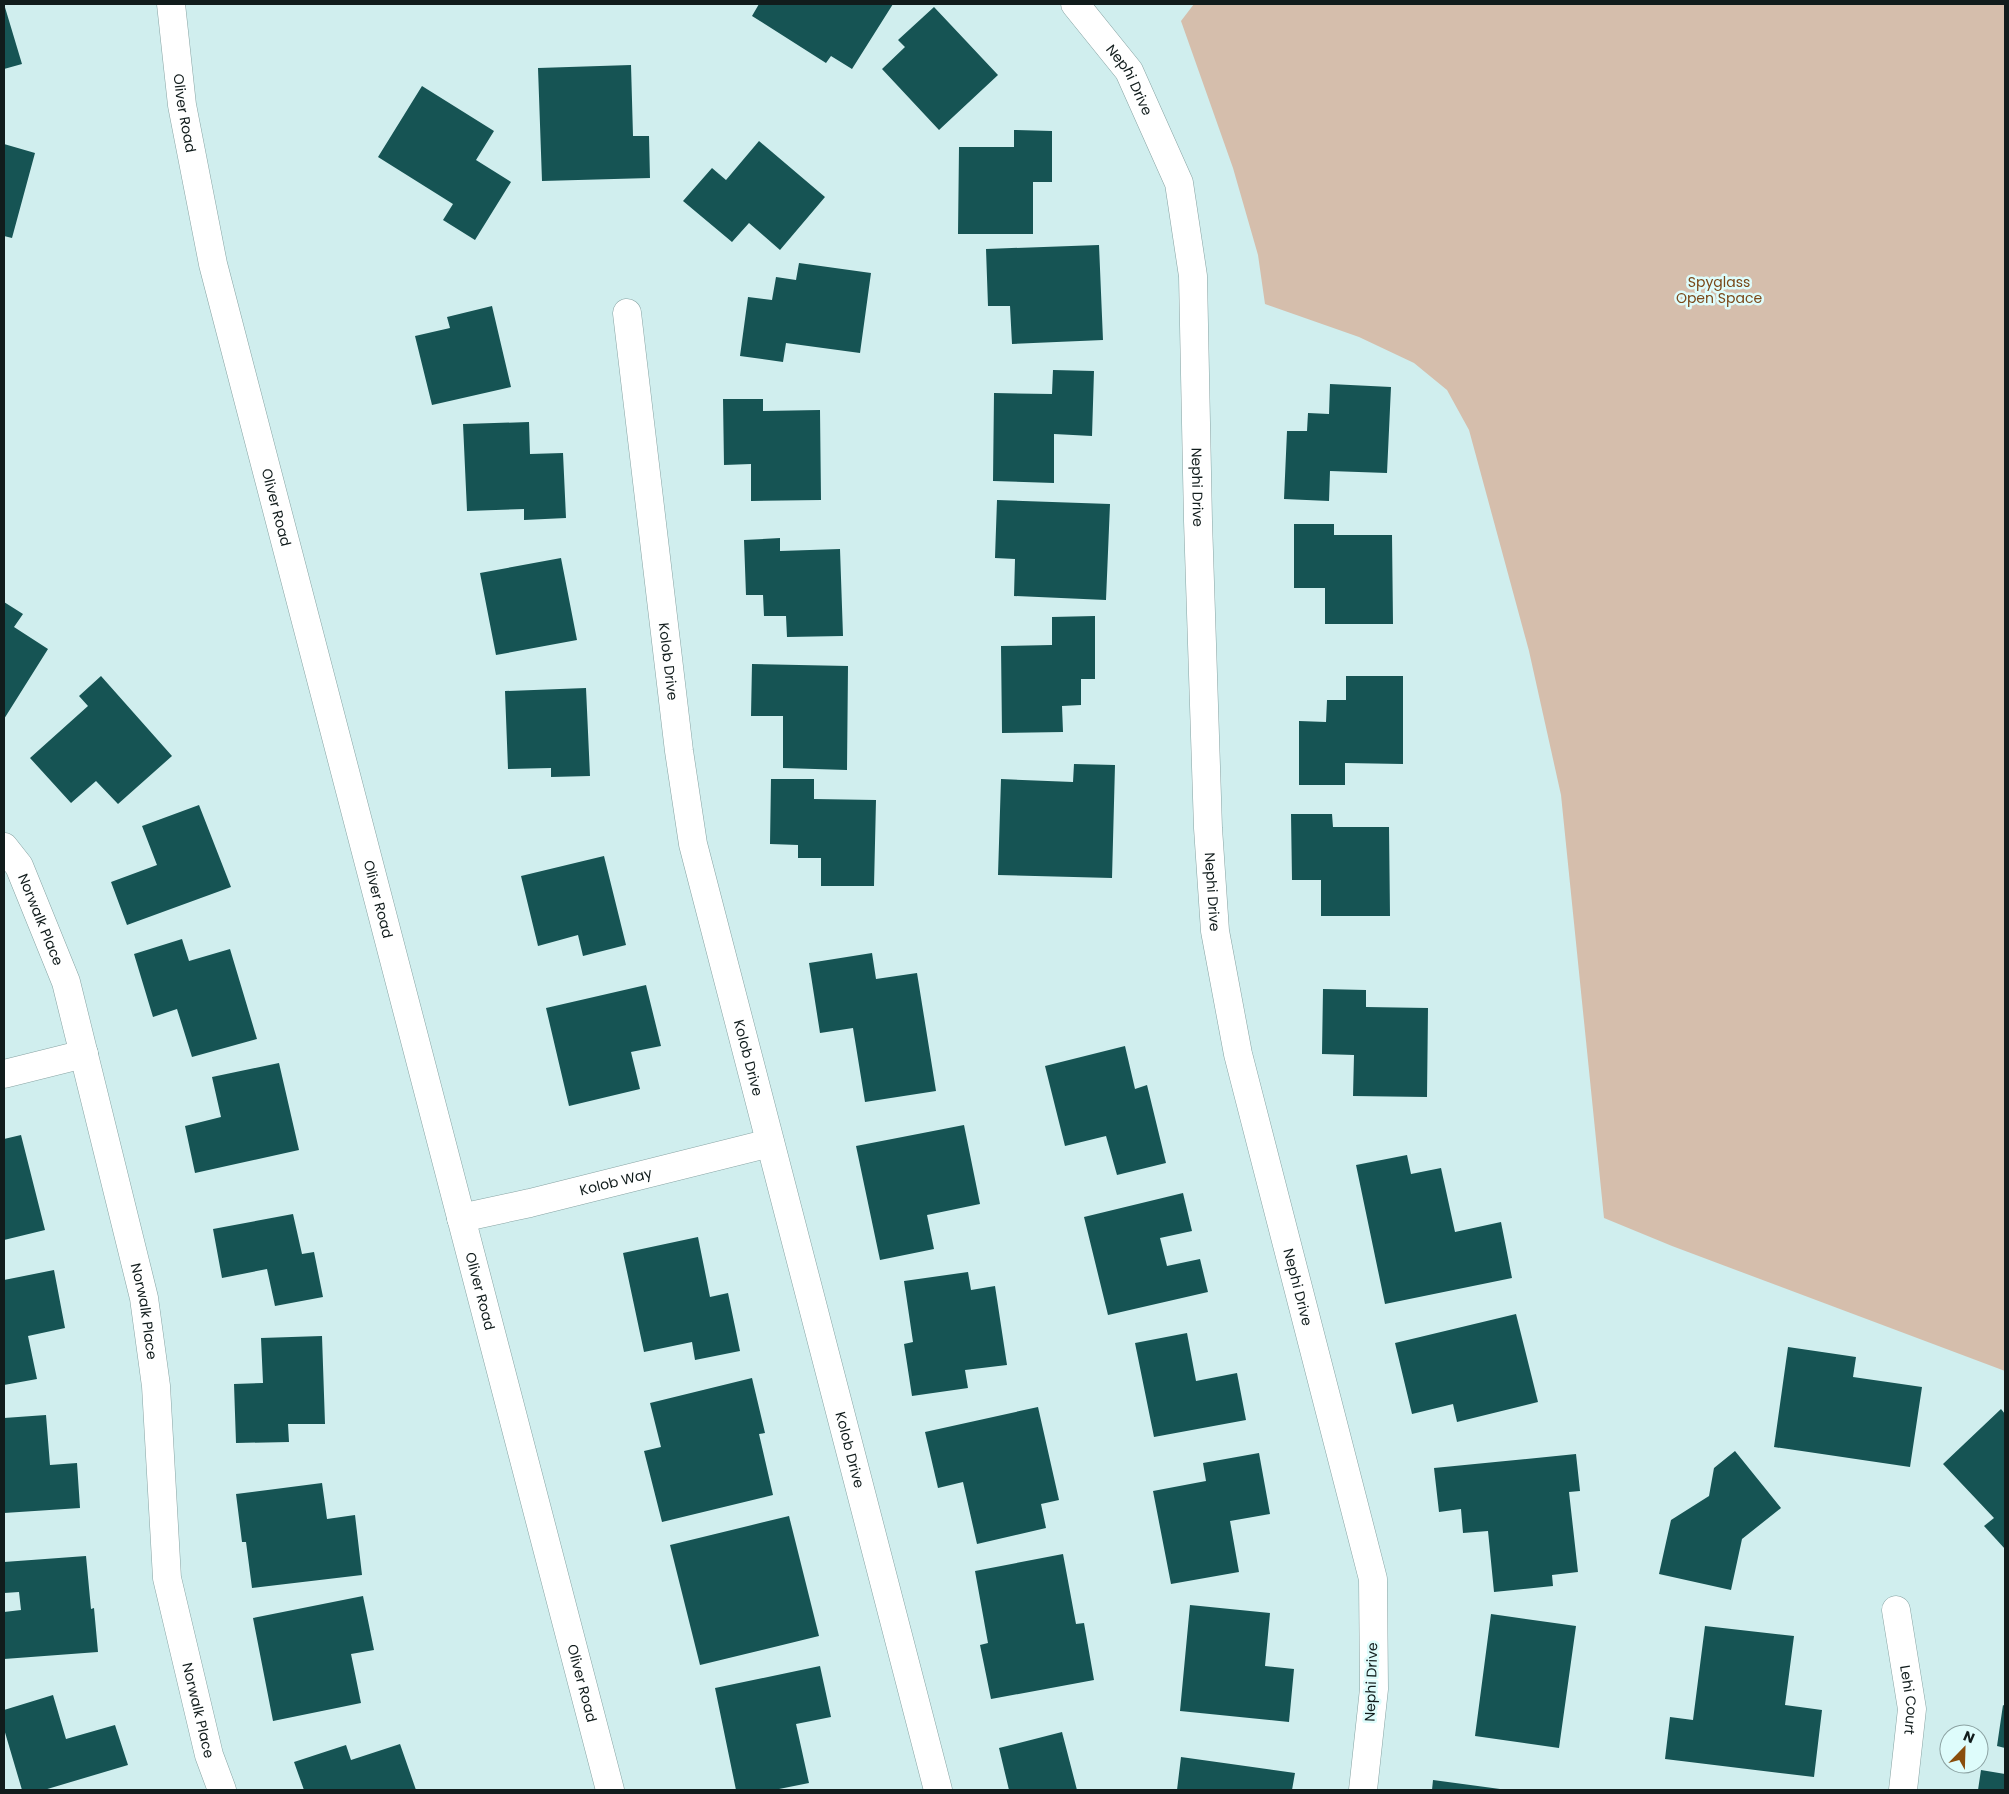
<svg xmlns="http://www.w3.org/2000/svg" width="2009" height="1794" font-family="Poppins,sans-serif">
<rect width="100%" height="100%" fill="#d0eeee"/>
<path fill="#d5beac" d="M1194,4H2005V1371L1672,1246L1604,1218L1561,795L1529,651L1469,430L1447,390L1414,363L1359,337L1265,304L1258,255L1233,168L1181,21Z"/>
<path fill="#165454" d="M4,4L22,64L4,69Z
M759,4H893L852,69L831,56L826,63L752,16Z
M934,7L998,75L939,130L882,69L905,47L898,40Z
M631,65L633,136H649L650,178L542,181L538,68Z
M422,86L494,131L476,160L511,182L475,240L443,220L453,204L378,157Z
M1014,130L1052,131V182H1033V234H958L959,147H1014Z
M759,141L825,197L780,250L749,223L732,242L683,201L712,168L726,180Z
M4,144L35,153L12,238L4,236Z
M1099,245L1103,340L1012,344L1010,306H988L986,249Z
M799,263L871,273L860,353L786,343L783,362L740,356L748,297L772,300L776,277L796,280Z
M492,306L511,387L432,405L415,336L450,328L447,317Z
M1053,370L1094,371L1092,436L1054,434V483L993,481L994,393L1052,394Z
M1330,384L1391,387L1387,473L1330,471L1329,501L1284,499L1287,431H1307L1308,413L1329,414Z
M723,399H763V411L820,410L821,500L751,501V464L724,465Z
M529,422L530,454L563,453L566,518L524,520V509L467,511L463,424Z
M997,500L1110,504L1106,600L1014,596L1015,559L995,558Z
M1294,524H1334V535H1392L1393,624H1325V588H1294Z
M780,538V551L840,549L843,636L787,637L786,616H764L763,595H746L744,540Z
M561,558L577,640L496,655L480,573Z
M4,602L23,614L14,627L48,649L4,719Z
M1095,616V679H1081V705L1062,706L1063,732L1002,733L1001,646L1052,645V617Z
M752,664L848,666L847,770L783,768V716H751Z
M101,676L172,756L118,804L96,781L71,803L30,758L88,706L79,696Z
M1346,676H1403V764L1345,763V785H1299V721L1326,722L1327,700H1346Z
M586,688L590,776L551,777V768L508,769L505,691Z
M1074,764L1115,765L1112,878L998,875L1001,779L1073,782Z
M771,779H814V799L876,800L874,886H821V858H798V845L770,844Z
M199,805L231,887L127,925L111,882L157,865L142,826Z
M1291,814H1332L1333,827H1389L1390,916H1321V880H1292Z
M604,856L626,945L583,956L578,935L538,946L521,876Z
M182,939L189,961L230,949L257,1039L192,1057L177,1009L153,1017L134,954Z
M872,953L876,979L917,973L936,1091L865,1102L853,1028L820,1033L809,963Z
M646,985L661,1046L631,1052L640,1089L569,1106L546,1008Z
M1323,989L1366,990V1007L1428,1008L1427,1097L1353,1096L1354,1055L1322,1054Z
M1125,1046L1135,1089L1147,1085L1166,1163L1117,1175L1106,1136L1065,1146L1045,1066Z
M279,1063L299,1150L195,1173L185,1126L221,1117L212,1077Z
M964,1125L980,1204L927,1215L934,1249L880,1260L856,1146Z
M21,1135L45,1230L4,1240V1139Z
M1407,1155L1411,1174L1441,1168L1455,1232L1501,1222L1512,1278L1385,1304L1356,1165Z
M1183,1193L1192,1231L1160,1238L1167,1266L1200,1259L1208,1292L1108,1315L1084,1217Z
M293,1214L302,1254L314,1252L323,1297L275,1306L267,1269L222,1278L213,1229Z
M698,1237L710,1297L728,1293L740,1351L695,1360L692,1342L644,1352L623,1253Z
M54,1270L65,1328L28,1336L37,1379L4,1385V1280Z
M968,1272L971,1290L995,1286L1007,1365L965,1370L968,1388L912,1396L904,1344L913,1342L904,1281Z
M1516,1314L1538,1402L1457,1422L1453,1404L1412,1414L1395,1343Z
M1187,1333L1196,1381L1237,1373L1246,1420L1154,1437L1135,1343Z
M322,1336L325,1424H288L289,1442L236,1443L234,1384L263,1383L261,1338Z
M1788,1347L1856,1357L1853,1377L1922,1387L1910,1467L1774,1447Z
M752,1378L765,1433L759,1434L773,1495L662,1522L644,1451L661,1447L650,1403Z
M1038,1407L1059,1500L1041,1504L1046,1528L977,1544L963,1482L938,1488L925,1432Z
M2001,1409L2005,1414V1549L1984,1526L1994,1518L1943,1464Z
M46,1415L50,1465L77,1463L80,1508L4,1513V1418Z
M1735,1451L1781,1508L1742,1539L1731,1590L1659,1574L1671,1520L1709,1496L1714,1468Z
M1259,1453L1270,1514L1230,1521L1239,1572L1171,1584L1153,1491L1206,1481L1203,1463Z
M1576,1454L1580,1491L1569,1492L1578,1572L1552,1575L1553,1586L1494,1592L1488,1531L1463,1533L1461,1509L1439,1512L1434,1468Z
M322,1483L327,1519L355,1515L362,1575L252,1588L246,1542H242L236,1494Z
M789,1516L819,1636L700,1665L670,1545Z
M1063,1554L1076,1624L1084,1623L1094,1680L991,1699L980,1645L988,1643L975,1571Z
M86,1556L91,1609L94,1608L98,1652L4,1659V1612L21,1610L19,1592L4,1593V1562Z
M363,1596L374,1650L351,1654L361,1703L273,1721L253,1618Z
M1190,1605L1270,1613L1265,1666L1294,1669L1289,1722L1180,1711Z
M1491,1614L1576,1626L1559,1748L1475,1736Z
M1705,1626L1794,1636L1785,1705L1822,1710L1814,1777L1665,1759L1670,1717L1693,1720Z
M820,1666L831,1717L796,1724L809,1783L774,1790H736L715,1688Z
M53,1695L66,1739L115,1725L128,1765L44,1790H22L4,1729V1710Z
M2003,1705L2005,1706V1748L1997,1746Z
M1062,1732L1077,1790H1009L999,1748Z
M400,1744L416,1790H304L294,1762L346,1745L351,1760Z
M1181,1757L1295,1773L1292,1790H1177Z
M1981,1770L2005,1774V1790H1978Z
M1433,1780L1500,1789V1790H1432Z"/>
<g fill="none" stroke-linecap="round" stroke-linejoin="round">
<g stroke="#87a3a3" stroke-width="29">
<g id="minor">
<path id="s1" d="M1075,4L1129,71L1179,183L1193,276L1198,521L1208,828L1215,931L1238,1054L1373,1579L1374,1689L1363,1790"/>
<path id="s2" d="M627,313L679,751L693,844L938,1790"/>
<path id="s3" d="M4,847L19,866L66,982L144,1298L156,1386L167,1578L209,1755L222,1790"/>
<path d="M4,1074L84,1054"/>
<path id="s4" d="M461,1218L530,1203L770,1143"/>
<path id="s5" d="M1896,1610L1912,1709L1903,1790"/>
</g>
</g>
<g stroke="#87a3a3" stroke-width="29">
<g id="tertiary">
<path id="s6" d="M171,4L182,105L213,264L610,1790"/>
</g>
</g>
<use href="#minor" stroke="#fff" stroke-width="28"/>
<use href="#tertiary" stroke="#fff" stroke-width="28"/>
</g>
<g text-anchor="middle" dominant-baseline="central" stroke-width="5" stroke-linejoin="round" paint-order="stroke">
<g font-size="14" fill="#111c1c" stroke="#defcfb">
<text stroke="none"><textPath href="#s1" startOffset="94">Nephi Drive</textPath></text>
<text stroke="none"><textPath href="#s6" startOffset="110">Oliver Road</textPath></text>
<text stroke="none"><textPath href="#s1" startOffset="514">Nephi Drive</textPath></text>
<text stroke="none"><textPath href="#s6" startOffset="515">Oliver Road</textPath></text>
<text stroke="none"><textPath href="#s2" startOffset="351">Kolob Drive</textPath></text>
<text stroke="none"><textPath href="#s1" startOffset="919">Nephi Drive</textPath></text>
<text stroke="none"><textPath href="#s6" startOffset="920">Oliver Road</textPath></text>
<text stroke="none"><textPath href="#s3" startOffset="82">Norwalk Place</textPath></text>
<text stroke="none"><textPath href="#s2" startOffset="756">Kolob Drive</textPath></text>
<text stroke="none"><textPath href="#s4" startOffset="159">Kolob Way</textPath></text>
<text stroke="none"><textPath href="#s1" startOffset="1324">Nephi Drive</textPath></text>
<text stroke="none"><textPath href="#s6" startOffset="1325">Oliver Road</textPath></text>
<text stroke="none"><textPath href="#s3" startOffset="488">Norwalk Place</textPath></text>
<text stroke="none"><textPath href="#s2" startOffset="1161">Kolob Drive</textPath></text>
<text transform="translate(1371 1682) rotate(-88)">Nephi Drive</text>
<text stroke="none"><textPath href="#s6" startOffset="1730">Oliver Road</textPath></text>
<text stroke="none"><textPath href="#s5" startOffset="91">Lehi Court</textPath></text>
<text stroke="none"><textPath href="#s3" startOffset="892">Norwalk Place</textPath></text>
</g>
<g font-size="14" fill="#794818" stroke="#defcfb">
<text x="1719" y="282">Spyglass<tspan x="1719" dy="16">Open Space</tspan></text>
</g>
</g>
<rect width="2009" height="1794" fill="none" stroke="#111c1c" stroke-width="10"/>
<g transform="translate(1964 1749) rotate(23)"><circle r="24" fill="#defcfb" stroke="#8ca2a2"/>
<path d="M0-4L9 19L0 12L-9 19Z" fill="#8a4d0c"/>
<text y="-8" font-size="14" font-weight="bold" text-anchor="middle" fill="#111c1c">N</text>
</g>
</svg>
